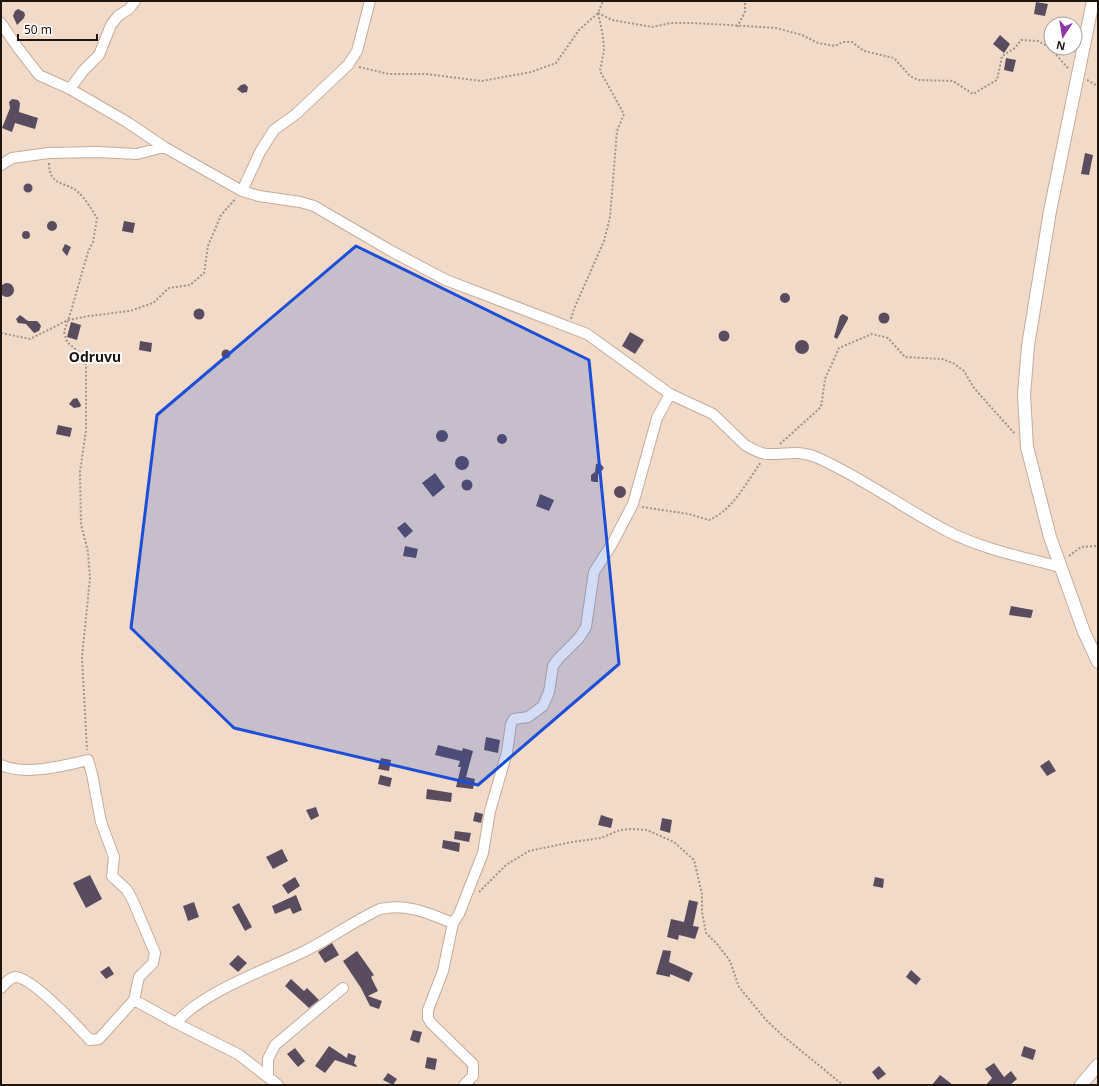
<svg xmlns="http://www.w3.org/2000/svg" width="1099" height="1086" font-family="'Noto Sans',sans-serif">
<rect width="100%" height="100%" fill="#f2dac8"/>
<path fill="#594c5f" d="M1036,2L1048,4L1045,16L1034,14Z
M18,9L24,12L25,15L24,18L17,25L13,16L15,11Z
M1000,35L1010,44L1004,53L993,44Z
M1006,58L1016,60L1013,72L1004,70Z
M245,84L248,87L247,92L242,93L237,89L241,85Z
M12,99L18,100L20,103L19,112L38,118L35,129L15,123L12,132L2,128L10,108L9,102Z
M1085,153L1093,155L1089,175L1081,174Z
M23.5 188a4.5 4.5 0 1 1 9 0a4.5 4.5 0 1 1-9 0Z
M124,221L135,223L133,233L122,231Z
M47 226a5 5 0 1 1 10 0a5 5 0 1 1-10 0Z
M22 235a4 4 0 1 1 8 0a4 4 0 1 1-8 0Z
M65,244L71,247L67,256L62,250Z
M0 290a7 7 0 1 1 14 0a7 7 0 1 1-14 0Z
M780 298a5 5 0 1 1 10 0a5 5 0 1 1-10 0Z
M193.5 314a5.5 5.5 0 1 1 11 0a5.5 5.5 0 1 1-11 0Z
M878.5 318a5.5 5.5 0 1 1 11 0a5.5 5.5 0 1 1-11 0Z
M843,314L848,317V319L837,339L834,337L840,316Z
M20,315L28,321H37L39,323L41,326L39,331L34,333L26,324L18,323L16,319Z
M71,322L81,325L77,340L67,337Z
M718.5 336a5.5 5.5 0 1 1 11 0a5.5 5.5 0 1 1-11 0Z
M630,332L644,340L635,354L622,346Z
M795 347a7 7 0 1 1 14 0a7 7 0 1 1-14 0Z
M140,341L152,343L151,352L139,350Z
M221.5 354a4.5 4.5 0 1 1 9 0a4.5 4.5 0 1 1-9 0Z
M77,398L81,405L80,407L74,408L69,404L73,399Z
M58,425L72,428L70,437L56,434Z
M436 436a6 6 0 1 1 12 0a6 6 0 1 1-12 0Z
M497 439a5 5 0 1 1 10 0a5 5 0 1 1-10 0Z
M455 463a7 7 0 1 1 14 0a7 7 0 1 1-14 0Z
M600,463L604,468L598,475V482H594L591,481V475L595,472L596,464Z
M435,473L445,487L433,497L422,483Z
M461.5 485a5.5 5.5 0 1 1 11 0a5.5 5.5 0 1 1-11 0Z
M614 492a6 6 0 1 1 12 0a6 6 0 1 1-12 0Z
M540,494L554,500L549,511L536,506Z
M405,522L413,531L405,538L397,528Z
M405,546L418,549L416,558L403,556Z
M1011,606L1033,610L1031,618L1009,615Z
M486,737L500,740L498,753L484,750Z
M438,745L462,751L463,748L473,751L466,777L475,779L473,789L456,787L461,767H458L460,761L435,755Z
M381,758L391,760L389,771L378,769Z
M1049,760L1056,771L1047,776L1040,766Z
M380,775L392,778L390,787L378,784Z
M427,789L452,793L451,802L426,799Z
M316,807L319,816L311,820L306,810Z
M475,812L483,814L481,823L473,821Z
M601,815L613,819L611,828L598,825Z
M662,818L672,820L670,833L660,830Z
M455,831L471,833L469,842L454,839Z
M443,840L460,843L459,852L442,848Z
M282,849L288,861L273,869L266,857Z
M90,875L102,899L86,908L73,883Z
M295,877L300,886L288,894L282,885Z
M875,877L884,879L883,888L873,886Z
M296,895L302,910L293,914L290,908L275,914L272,906Z
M689,900L698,902L693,926L699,927L695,939L679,935L678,940L667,937L671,919L684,922Z
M194,902L199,917L188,921L183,906Z
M239,903L252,927L245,931L232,907Z
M332,943L339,955L325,963L318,952Z
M663,950L671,951L669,962L693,973L689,982L670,974V977L656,974Z
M357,951L374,975L371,977L378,991L368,996L382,1001L379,1009L370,1006L361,988L343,961Z
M238,955L247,963L238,972L229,964Z
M109,966L114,974L106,979L100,972Z
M911,970L921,979L916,985L906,977Z
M291,979L304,991L307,988L319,1000L309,1008L285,986Z
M413,1030L422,1032L419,1043L410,1040Z
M329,1046L347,1058L348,1053L356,1056L354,1063L357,1066L356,1067L335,1060L325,1073L315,1066Z
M1024,1046L1036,1050L1033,1060L1021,1056Z
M295,1048L305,1061L298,1067L287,1054Z
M427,1057L437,1059L435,1070L425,1068Z
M994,1063L1004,1077L1011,1071L1017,1079L1010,1085H986L992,1078L985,1069Z
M879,1066L886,1074L878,1080L872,1072Z
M388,1073L397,1079L393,1085L383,1080Z
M940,1075L953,1085H932Z"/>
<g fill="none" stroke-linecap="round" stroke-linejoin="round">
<g stroke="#c4ad9c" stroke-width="12">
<path id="minor" d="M1,23L18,48L39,75L70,89L127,122L164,147
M70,89L83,71L99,55L111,25L118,16L129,9L135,1
M1,165L12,158L49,153L97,152L137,154L164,147L242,191L259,196L300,202L314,206L393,252L446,280L587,334L670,394L713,414L745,445C752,449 760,454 768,454C786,455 799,449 818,458C863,478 903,508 947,531C982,549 1023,557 1060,567
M242,191L260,152L274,130L296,114L348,65L357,51L370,1
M1,765C25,776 63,766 88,760L92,774L101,822L114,857L112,876L127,890L133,901L155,953L153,963L139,977L134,1000L176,1023L238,1054L278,1085
M1,988C5,984 10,977 16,977C33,978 78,1027 90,1040L99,1039L134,1000
M176,1023C202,992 268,969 305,951C331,938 354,921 380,909C407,903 428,913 453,923
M268,1077V1059L275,1045L343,988
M464,1085L473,1076V1064L431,1023L428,1018V1010L443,971L453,923L459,914L483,853L490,811L507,752L511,724L514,719L528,717L543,706L549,692L553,666L558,659L579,638L586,627L594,572L612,544L633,504L657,418L670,394"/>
</g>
<g stroke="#c4ad9c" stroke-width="14">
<path id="tertiary" d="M1093,1L1050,211L1028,346L1024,395L1027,447L1050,537L1084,632L1098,662
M1081,1085L1098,1065"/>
</g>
<path stroke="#a69386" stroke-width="2" stroke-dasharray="2 2" stroke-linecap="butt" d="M598,13L612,20L652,27L671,23H695L776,28L802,35L818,43L835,46L843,42H852L864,51L894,58L910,76L918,80L953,81L973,94L997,80L1002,56L1015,48L1021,40L1038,41L1050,48L1068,68
M737,27L745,12V1
M359,67L389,74H427L482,81L531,72L556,63L579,30L598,13L603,1
M1087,80L1098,86
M49,163C49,187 66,181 78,192C85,198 92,210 97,218L93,242L88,252L71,311L64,332L67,342L86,358V430L80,472L81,524L88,552L90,578L82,657L87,750
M571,319L574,309L604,241L610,217L617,131L624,114L600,71L604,50L603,36L598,13
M1,333L30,339L68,320L89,316L130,311L153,303L169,288L190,285L204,273L208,246L221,215L236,198
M780,444L821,407L825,379L839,348L872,334L888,338L905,357L942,359L953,363L964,371L974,388L1015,434
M642,507L689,514L709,520C733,510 746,483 761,462
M1069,556L1081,547L1098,546
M479,892L506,865L529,851L572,842L601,838L620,830L632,829L647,830L674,842L694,860L702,894V912L706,933L718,945L730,961L739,987L766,1020L783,1036L843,1085"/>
<use href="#minor" stroke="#fff" stroke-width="10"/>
<use href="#tertiary" stroke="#fff" stroke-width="12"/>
</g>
<path fill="#1d4ed8" fill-opacity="0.2" stroke="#1d4ed8" stroke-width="3" stroke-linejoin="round" d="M356,246L589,360L619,664L478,785L234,728L131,628L157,415Z"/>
<g text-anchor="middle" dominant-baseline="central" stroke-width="4" stroke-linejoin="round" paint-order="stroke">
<g font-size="14" font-weight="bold" fill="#1e150f" stroke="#fff">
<text x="95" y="356">Odruvu</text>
</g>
</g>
<rect width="1099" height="1086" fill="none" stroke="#1e150f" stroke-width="4"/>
<g transform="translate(1063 36) rotate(192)"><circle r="19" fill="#ffffff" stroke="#a5a19f"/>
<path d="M0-3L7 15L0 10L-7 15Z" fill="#8b36a4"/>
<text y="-6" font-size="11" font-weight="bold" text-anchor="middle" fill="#1e150f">N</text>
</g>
<path d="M18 34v6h79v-6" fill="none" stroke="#1e150f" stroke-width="2"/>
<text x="24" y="34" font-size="12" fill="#1e150f" stroke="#ffffff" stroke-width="3" paint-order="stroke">50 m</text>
</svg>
